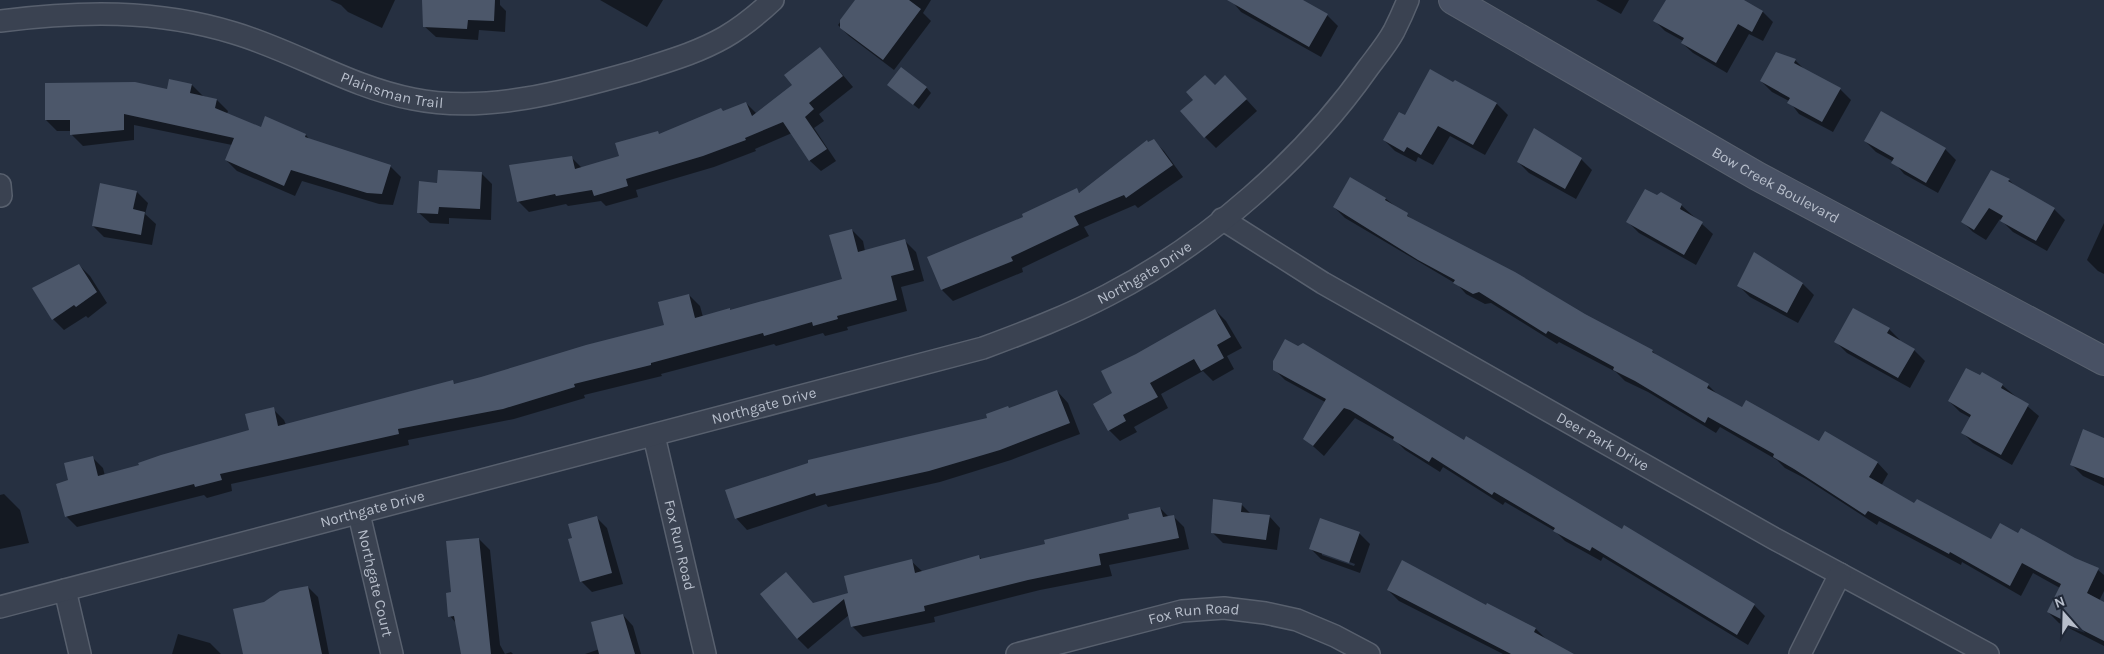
<svg xmlns="http://www.w3.org/2000/svg" width="2104" height="654" font-family="Karla,sans-serif">
<rect width="100%" height="100%" fill="#263041"/>
<path fill="#0007" fill-rule="evenodd" d="M330,0H395L382,28L348,12L341,5Z
M426,0H500V5L506,11L505,32L479,30L478,40L436,37L424,26Z
M600,0H663L647,27Z
M857,0H931L923,13L931,21L894,70L849,36L838,25Z
M1231,0H1300L1327,15L1338,26L1321,57L1241,12Z
M1596,0H1629L1621,14Z
M1667,0H1721L1746,3L1763,12L1773,22L1763,41L1749,34L1727,73L1693,53L1682,43L1683,41L1665,31L1655,21Z
M820,48L853,87L819,114L824,121L814,128L836,161L821,171L810,161L792,133L755,149L756,151L714,167L636,190L638,197L606,206L601,201L568,206L566,204L529,212L518,201L572,158L582,168L620,157L657,132L660,135L746,103L757,114L794,85Z
M1795,60L1805,70L1840,89L1851,100L1833,132L1799,114L1789,101L1772,92L1761,81Z
M1456,81L1497,104L1508,115L1485,155L1450,136L1433,165L1418,157L1416,162L1395,151L1384,140L1405,117Z
M192,85L203,96L217,100L228,111L227,114L261,129L266,118L306,135L310,140L390,166L401,177L393,205L379,204L302,181L295,196L237,171L226,160L232,145L134,125V140L83,146L72,135V131H57L46,120Z
M888,85L926,87L931,93L919,109Z
M1215,87L1236,88L1257,111L1216,148L1205,137Z
M1153,140L1164,151L1183,177L1138,208L1135,205L1084,227L1089,236L1022,268L1023,272L953,301L942,290L1025,218L1076,190L1080,193Z
M1865,141L1945,149L1956,160L1938,193L1904,174L1894,162L1876,152Z
M1581,159L1592,170L1576,199L1529,173L1518,162Z
M481,173L492,184L491,220L449,218V224L430,223L418,212L438,184Z
M1350,178L1386,199L1413,220L1584,315L1652,351L1659,357L1708,385L1718,395L1743,409L1820,443L1877,462L1888,474L1881,486L1915,505L1992,541L2018,535L2098,570L2104,575V591L2099,601L2104,604V646L2059,623L2048,612L2060,588L2033,573L2021,596L1962,562L1961,565L1879,521L1877,525L1806,479L1785,468L1777,460L1720,427L1716,433L1648,392L1625,381L1616,372L1559,342L1557,344L1491,303L1485,304L1466,294L1458,285L1345,218L1334,207Z
M2009,180L2017,188L2054,209L2065,220L2047,251L2013,232L2000,219L1986,240L1973,232L1962,221Z
M137,192L148,203L145,214L156,224L152,245L104,237L93,226Z
M1681,205L1713,234L1696,265L1639,233L1628,222Z
M2104,223V274L2098,271L2087,260Z
M852,230L863,241L865,251L905,241L916,252L924,281L901,287L907,311L847,327L848,330L825,336L823,333L776,346L774,344L661,374L662,376L584,395L585,398L514,419L408,440L409,445L231,484L232,491L207,498L204,495L77,527L66,516L70,481L92,457L103,468L105,476L251,431L273,409L284,420L286,425L452,382L456,385L665,326L689,295L700,306L703,317L731,311L843,280Z
M79,265L90,276L107,303L88,318L86,316L64,330L53,319Z
M1803,284L1814,295L1798,323L1750,297L1739,286Z
M1215,310L1226,321L1242,348L1227,356L1234,369L1213,381L1203,371L1161,394L1168,408L1134,427L1137,432L1120,441L1109,430L1114,394Z
M1889,329L1900,340L1899,341L1914,350L1925,361L1910,388L1847,353L1836,342Z
M1274,369L1464,442L1754,605L1765,616L1748,645L1603,557L1601,561L1565,541L1555,531L1505,502L1503,505L1443,467L1440,472L1405,450L1396,441L1355,418L1324,456L1305,439L1325,402L1285,380Z
M2002,385L2039,416L2012,465L1973,443L1962,432L1971,418L1960,412L1949,401Z
M1057,391L1068,403L1080,434L1011,460L940,482L828,507L826,504L747,530L736,518Z
M2104,440V486L2083,476L2072,465Z
M4,494L20,510L29,543L0,549V495Z
M1241,504L1251,514L1269,516L1280,528L1277,550L1223,543L1212,532Z
M1160,508L1169,517L1173,516L1184,527L1189,549L1109,565L1112,576L1040,590L934,617L935,622L863,637L852,626L849,615L808,649L797,638L813,604L850,593L911,561L923,572L979,556L982,560L1046,545L1131,520Z
M596,517L607,528L623,584L592,592L581,581Z
M1359,533L1370,544L1360,573L1321,559L1310,548ZM1322,552L1355,564L1354,566L1322,555Z
M479,539L490,550L500,645L505,654L511,652L513,654H462L456,623L450,616L452,593Z
M308,587L318,597L329,654H243L265,604Z
M1388,590L1487,606L1536,629L1547,640L1572,654H1503L1399,601Z
M623,615L633,626L641,654H585L600,649Z
M178,634L210,643L221,654H172Z"/>
<path fill="#4c576a" d="M422,0H495L494,21L468,20L467,29L423,27Z
M855,0H909L921,9L883,60L840,28V20Z
M1227,0H1303L1328,14L1309,47Z
M1666,0H1744L1763,11L1752,32L1738,24L1716,63L1681,43L1684,38L1653,21Z
M820,47L843,76L809,103L814,109L805,117L827,149L809,161L783,122L745,138L746,140L703,156L626,179L628,186L594,196L592,190L556,196L555,194L517,202L509,165L572,156L575,169L619,156L615,143L658,131L659,134L721,108L723,111L746,102L752,116L792,85L784,75Z
M1776,52L1796,59L1794,63L1841,88L1822,122L1787,103L1790,98L1760,81Z
M901,67L927,87L913,105L887,85Z
M1430,69L1453,82L1455,80L1497,103L1473,145L1438,126L1421,155L1407,147L1404,152L1383,140L1399,112L1405,115Z
M1205,75L1215,85L1225,75L1247,99L1204,138L1180,111L1193,100L1186,92Z
M169,79L192,84L190,93L217,99L215,108L261,127L265,116L306,134L305,137L391,165L382,194L367,193L291,170L284,186L225,160L234,138L124,114V130L70,135V120H45V83L135,82L167,89Z
M1881,111L1946,148L1926,183L1891,163L1894,158L1864,141Z
M1534,128L1582,158L1565,189L1517,162Z
M1154,139L1173,165L1126,198L1124,195L1074,216L1079,225L1011,257L1013,261L941,290L927,257L1023,217L1022,214L1077,188L1079,193L1147,140L1148,142Z
M438,170L482,172L480,209L439,207L438,214L417,213L419,181L437,183Z
M1991,170L2010,179L2008,181L2055,208L2036,241L2000,221L2003,216L1989,208L1974,230L1961,222Z
M1350,177L1386,198L1385,200L1408,213L1407,216L1515,272L1585,314L1653,350L1652,352L1709,384L1707,388L1742,407L1746,400L1819,441L1825,431L1878,462L1869,477L1914,503L1917,499L1991,539L2000,523L2018,533L2021,528L2075,558L2099,568L2087,593L2104,602V641L2047,612L2061,584L2022,563L2010,586L1950,552L1949,554L1868,511L1865,515L1794,469L1773,457L1774,454L1708,417L1705,423L1635,381L1613,370L1614,367L1548,331L1546,334L1479,292L1473,294L1453,283L1455,280L1418,260L1333,207Z
M100,183L137,191L133,209L145,212L141,235L92,226Z
M1645,189L1657,195L1661,192L1682,204L1680,209L1703,222L1684,255L1626,222Z
M852,229L858,252L905,239L914,270L891,276L897,300L837,316L838,319L813,326L812,322L764,336L763,333L651,363V365L574,384L575,387L503,409L398,429L399,434L220,474L222,480L195,487L194,484L65,517L56,484L68,480L64,463L93,456L98,476L139,465L138,463L161,455L249,430L245,414L274,407L278,426L453,380L454,384L481,377L586,345L664,325L658,302L689,294L695,318L730,308V310L842,279L829,235Z
M1754,252L1803,283L1787,313L1737,286Z
M79,264L97,292L76,307L74,305L52,320L32,288Z
M1853,308L1890,328L1887,333L1915,349L1898,378L1834,342Z
M1215,309L1231,337L1217,345L1224,358L1201,371L1194,359L1150,383L1158,397L1123,415L1126,421L1108,431L1093,404L1112,393L1101,371L1136,354Z
M1285,339L1298,346L1303,343L1464,440L1466,436L1622,529L1624,525L1755,604L1737,635L1592,547L1590,551L1553,531L1555,528L1494,492L1492,495L1432,457L1429,462L1393,440L1394,437L1350,410L1344,408L1313,446L1303,439L1326,399L1273,370V361Z
M1966,368L1980,375L1982,372L2003,384L2001,388L2029,404L2001,455L1961,433L1971,415L1948,401Z
M1057,390L1070,423L1000,450L929,471L816,496L815,493L735,519L725,490L808,463V460L987,418L986,414L1008,406L1009,408Z
M2083,429L2104,438V478L2070,465Z
M1213,499L1242,503L1241,512L1270,515L1266,540L1211,533Z
M1160,507L1163,517L1174,515L1179,538L1099,554L1101,565L1028,580L924,606L925,611L851,627L844,599L797,639L760,594L786,572L813,603L848,593L844,576L912,559L915,573L979,555L980,559L1045,544L1044,540L1129,519L1128,514Z
M597,516L612,573L580,582L568,539L572,538L568,524Z
M1320,518L1360,532L1349,563L1309,549Z
M479,538L491,654H461L454,616L448,617L446,593L451,592L446,541Z
M1402,560L1486,605L1487,603L1536,628L1534,632L1574,654H1511L1387,590Z
M308,586L322,654H243L233,609L264,602L280,591Z
M623,614L635,654H599L591,622Z"/>
<g fill="none" stroke-linecap="round" stroke-linejoin="round">
<g stroke="#58606e" stroke-width="24">
<g id="street">
<path id="s1" d="M0,21C80,11 156,9 234,33C295,51 350,87 413,99C487,114 567,91 637,71C668,61 697,53 725,37C742,27 758,14 773,0"/>
<path d="M0,185L1,196"/>
<path id="s2" d="M1222,219L1323,283L1775,539L1988,654"/>
<path id="s3" d="M654,436L705,654"/>
<path id="s4" d="M359,514L392,654"/>
<path d="M65,590L80,654"/>
<path id="s5" d="M0,607L983,348C1026,332 1068,316 1108,295C1207,244 1304,159 1368,68C1377,56 1387,44 1394,31C1399,21 1404,10 1408,0"/>
<path id="s6" d="M1017,654L1182,611L1224,608L1265,613L1297,620L1335,636L1369,654"/>
<path d="M1800,654L1840,574"/>
</g>
</g>
<g stroke="#58606e" stroke-width="30">
<g id="secondary">
<path id="s7" d="M1453,0L1757,176L2104,361"/>
</g>
</g>
<use href="#street" stroke="#3a4251" stroke-width="21"/>
<use href="#secondary" stroke="#485164" stroke-width="28"/>
</g>
<g text-anchor="middle" dominant-baseline="central" stroke-width="5" stroke-linejoin="round" paint-order="stroke">
<g font-size="15" fill="#b7becb" stroke="#1f2736">
<text stroke="none"><textPath href="#s1" startOffset="405">Plainsman Trail</textPath></text>
<text stroke="none"><textPath href="#s7" startOffset="372">Bow Creek Boulevard</textPath></text>
<text stroke="none"><textPath href="#s5" startOffset="1195">Northgate Drive</textPath></text>
<text stroke="none"><textPath href="#s5" startOffset="790">Northgate Drive</textPath></text>
<text stroke="none"><textPath href="#s2" startOffset="441">Deer Park Drive</textPath></text>
<text stroke="none"><textPath href="#s5" startOffset="385">Northgate Drive</textPath></text>
<text stroke="none"><textPath href="#s3" startOffset="112">Fox Run Road</textPath></text>
<text stroke="none"><textPath href="#s4" startOffset="71">Northgate Court</textPath></text>
<text stroke="none"><textPath href="#s6" startOffset="182">Fox Run Road</textPath></text>
</g>
</g>
<g transform="translate(2064 614) rotate(340)" stroke="#1f2736" stroke-width="4" paint-order="stroke">
<path d="M0-4L9 19L0 12L-9 19Z" fill="#b7becb"/>
<text y="-8" font-size="14" font-weight="bold" text-anchor="middle" fill="#b7becb">N</text>
</g>
</svg>
